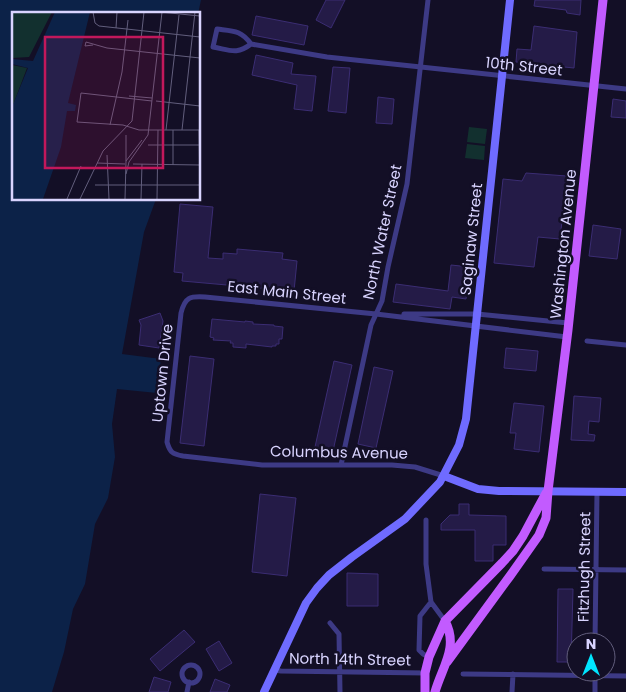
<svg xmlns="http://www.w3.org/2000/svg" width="626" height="692" font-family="Poppins,sans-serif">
<rect width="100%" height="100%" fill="#130f26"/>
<path fill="#12302f" d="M469,127L487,129L485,144L467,142Z
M467,144L485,146L484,160L465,158Z"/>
<path fill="#0c2248" d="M0,0H201L198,14H14V199H156L144,232L122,354L161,359L157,393L117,389L112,424L115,457L108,498L95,524L85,584L73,609L64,652L52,692H0Z"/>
<path fill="#241b47" stroke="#3b2d73" d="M326,0H345L331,28L316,20Z
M535,0H581L580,15L567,13L566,10L534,6Z
M256,16L308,26L304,45L252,35Z
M534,26L577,32L574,68L516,62L517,49L531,50Z
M256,55L293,63L291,74L316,76L312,111L294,109L297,85L252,75Z
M333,67L350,68L346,113L328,111Z
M378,97L394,99L392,124L376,123Z
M613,99L626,101V118L611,117Z
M526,173L567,176L560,239L538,237L534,267L494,263L503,179L522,181Z
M180,204L213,207L208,258L223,259V253L237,254V249L283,253L282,259L297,261L294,291L182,281L183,273L174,272Z
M593,225L621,229L617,259L589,256Z
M451,265L470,267L466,299L452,297L450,309L393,302L396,284L448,291Z
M160,313L163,321L159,348L139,345L141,325L139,320Z
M212,319L245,322V321L253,322V324L274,325V326L283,327L282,339H279V344H276V346H272V347L246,344V348L233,347V343H230L231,341L213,340L214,338L210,337Z
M506,348L538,351L536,371L504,368Z
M190,356L214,359L204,446L180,443Z
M334,361L352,365L333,451L315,447Z
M374,367L393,371L376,448L358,444Z
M574,396L601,398L599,422L589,421L588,434L595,435L594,441L571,440Z
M514,403L544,406L539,452L514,449L516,433H510Z
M260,494L296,498L287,576L252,572Z
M459,504H469V515L506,516V545H493V561H475V530H441V524L450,515H459Z
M347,573L378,574V606H347Z
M558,589H573L571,662H557Z
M184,630L195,642L160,671L150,659Z
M219,641L232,663L219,671L206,649Z
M154,677L171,682L168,692H149Z
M215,679L230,685L227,692H210Z"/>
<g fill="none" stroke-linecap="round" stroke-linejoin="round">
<path stroke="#3d3a85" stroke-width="5" d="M251,44C237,55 230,50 213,47L217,29C233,31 241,30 251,44L327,57L626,89
M404,314H477L568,323
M587,341L626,345
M341,465L371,325L382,301L388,267L407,184L428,0
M444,476L415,467L392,465H262L183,456C173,454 170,453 167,442L181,313C185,297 190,296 205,297L376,314L567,337
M426,520V564L431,602L445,621
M544,569L626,570
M330,623L339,634L340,692
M595,642L597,492
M429,657L423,654L419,650L420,616L431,602
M182 674a9 9 0 1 1 18 0a9 9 0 1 1-18 0Z
M274,670L281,671L425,673
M463,674L626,676
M187,692L189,682
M512,692L513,674
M595,692V672"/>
<path stroke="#6f6bff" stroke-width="8" d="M444,476L478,489L499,491L626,492
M264,692L306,603L317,588L329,575L352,557L405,519L440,482L459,445L466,419L510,0"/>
<path stroke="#c25bff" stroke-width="9" d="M447,662L510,576L539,535L546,518L548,491L568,330L603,0
M425,692V673L429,657L445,621L502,563L513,551L523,536L546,493
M435,692C442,667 459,647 445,621"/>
</g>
<g text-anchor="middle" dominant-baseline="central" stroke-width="5" stroke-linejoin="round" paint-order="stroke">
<g font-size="15" fill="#d9d4ff" stroke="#130f26">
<text transform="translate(524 66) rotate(6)">10th Street</text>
<text transform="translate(382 232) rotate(-78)">North Water Street</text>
<text transform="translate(471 239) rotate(-84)">Saginaw Street</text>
<text transform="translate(563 244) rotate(-84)">Washington Avenue</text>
<text transform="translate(287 292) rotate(6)">East Main Street</text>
<text transform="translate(162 373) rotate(-84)">Uptown Drive</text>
<text transform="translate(339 452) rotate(1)">Columbus Avenue</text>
<text transform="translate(584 567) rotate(-89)">Fitzhugh Street</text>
<text transform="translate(350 659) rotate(1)">North 14th Street</text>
</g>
</g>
<g transform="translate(12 12)">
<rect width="188" height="188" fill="#130f26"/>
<path d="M0,0H40L17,45L0,46ZM0,53L15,56L1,93L0,92Z" fill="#12302f"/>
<path d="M43,0H78L56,91L64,93L63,99H55L49,135L31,187H0V95L16,56L0,52V47L21,49Z" fill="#0c2248"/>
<path fill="none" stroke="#625e7d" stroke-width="1" d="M81,0L83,11L87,14L188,25M148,0L188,4M104,16L105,0M81,33L73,34L74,30L95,36L188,46M117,84L140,86M140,89L69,81L65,110L111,113L127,118H188M144,89L188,94M98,113L110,60L116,8M154,118L167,3M170,118L183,0M187,118L188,177M114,123V149M136,133H188M95,143L97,187M85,151L113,152M121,152L188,153M161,153V118M114,162L117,150L136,123L150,0M83,173H188M55,187L69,154M68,187L91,139L120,109L132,0M113,187L114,149L130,128M129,187L130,152M145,187L146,118"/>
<path fill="#c2185b" fill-opacity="0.15" stroke="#c2185b" stroke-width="2.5" d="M33,25H151V156H33Z"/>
<rect width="188" height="188" fill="none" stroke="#d9d4ff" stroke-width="2.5"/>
</g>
<g transform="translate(591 657)"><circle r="24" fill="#130f26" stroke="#625e7d"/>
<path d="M0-4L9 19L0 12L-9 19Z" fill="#00e5ff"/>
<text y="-8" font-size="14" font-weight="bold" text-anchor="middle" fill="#d9d4ff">N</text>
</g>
</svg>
